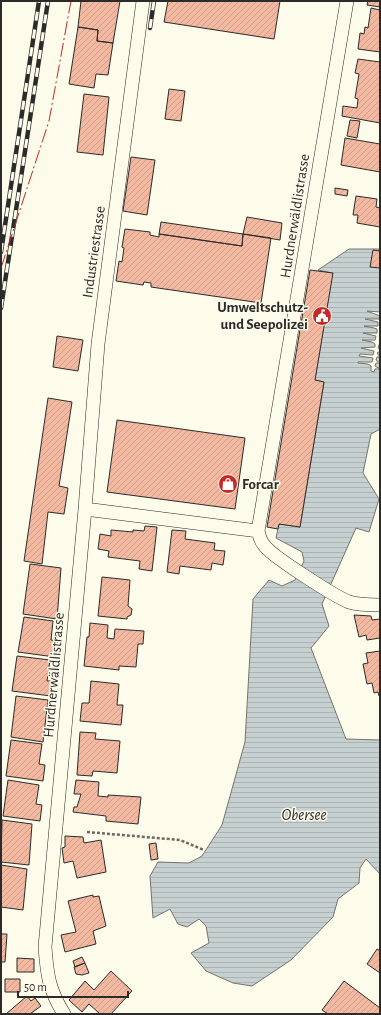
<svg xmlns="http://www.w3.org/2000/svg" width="381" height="1015" font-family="'Alegreya Sans',sans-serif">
<defs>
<pattern id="water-rules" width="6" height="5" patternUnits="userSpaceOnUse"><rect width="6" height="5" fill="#c7d0d0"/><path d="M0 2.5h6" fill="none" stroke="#abb3b3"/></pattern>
<pattern id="building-hatch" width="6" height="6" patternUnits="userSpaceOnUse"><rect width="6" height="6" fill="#f2b8a0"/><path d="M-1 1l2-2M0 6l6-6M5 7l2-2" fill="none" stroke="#d09e8a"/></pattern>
</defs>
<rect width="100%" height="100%" fill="#fdfbea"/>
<path fill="url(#water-rules)" stroke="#74746e" d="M349,249H380V429L371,434L363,473L379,499L369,532L356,528L322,604L329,626L311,648L346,739L380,740V874L366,859L360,868L359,883L338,899L333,917L291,960L252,986L233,983L206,971L191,953L209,943L206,926L199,919L187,927L178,924L170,909L153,918L150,876L158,862L189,863L202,856L222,825L245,742L253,599L269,580L282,586L295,580L304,561L302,552L276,538L279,524L300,527L324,382L315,380L332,273L318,270Z"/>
<path fill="#fdfbea" stroke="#74746e" d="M367,311L380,312V343L378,347L380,351L377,353L380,357H377L376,360L380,363H376L375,366L380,369H375L374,372L371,371V366L368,364L358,363V362H372L373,358L359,356L360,354L373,355L374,351L361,348L375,347V344L372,342L362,340H375L376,336L363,333H377V329L374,328L364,326H378V322L365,319H379L380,316Z"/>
<path fill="url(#building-hatch)" stroke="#2b2b2b" d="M81,1H120L113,43L97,41L98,30L78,27Z
M168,1H280L274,39L164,22Z
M368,1H380V7L367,5Z
M371,8L380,10V52L358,49L360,33L364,34L365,27L368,28Z
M78,27L98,30L97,41L113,43L108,75L96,74L94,88L69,84Z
M358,59L380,62V123L342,116L343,106L357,108L358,99L355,98L359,74L355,73Z
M169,89L185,91L181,121L165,119Z
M84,94L109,97L103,155L77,152Z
M350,120L360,121L357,138L347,136Z
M345,138L380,144V172L341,165Z
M131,157L155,160L147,215L123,211Z
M335,188L348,190L347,196L335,194Z
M356,196L377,199L376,207L380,208V227L357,223L358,215H353Z
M247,217L282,223L280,240L243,234Z
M161,222L243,234L242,246L159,234Z
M125,229L150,232V235L159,237V234L242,246L243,234L271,238L261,303L151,287V283L144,282L143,285L116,281L119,261L122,262L124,248L122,247Z
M373,250L380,251V268L370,267Z
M310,270L333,273L315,380L324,382L300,527L279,524L278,529L267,527Z
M57,336L83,340L78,371L53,367Z
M48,398L72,402L59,486L68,488L64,514L48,512L42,564L24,561Z
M117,420L245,438L235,509L107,492Z
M145,526L157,527L152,571L139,569L140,561L108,557L109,551L98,549L100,534L111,536V530L133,532V530L144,531Z
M172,530L186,531L185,539L215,543L214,550L225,551L223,565L212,563L211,570L180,566L179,574L167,572Z
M30,564L61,568L57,619L23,614Z
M102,577L130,580L128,606L132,609L131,615L127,617V619L98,616Z
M354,615L371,616L372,620L380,619V638L367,640L366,635L359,637Z
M24,617L53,621L51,640L58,641L55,657L18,652Z
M90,623L108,625L107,638L114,639L115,629L144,631L143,644H138L136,667L119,666V670L84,666L87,637H89Z
M380,651V696H379L378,692L374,693L372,683L367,684L363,664L368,663L366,653Z
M17,656L50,660L47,681H53L51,696L12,691Z
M91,681L119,684L117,705H123L121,725L80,721L82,703H89Z
M16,696L48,700L43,742L11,737Z
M80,732L96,733L95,739L120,741L117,773L93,771L92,776L77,775Z
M11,740L42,744L39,764L45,765L43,781L6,776Z
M8,780L39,785L36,804L42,805L40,821L3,816Z
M76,780L99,782L98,796L108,797V795L141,797L138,824L106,821V816L73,812L74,807H77L81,794H74Z
M2,820L32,824L29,865L1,862Z
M65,836L83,837L84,843L101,840L106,872L77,878L73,861L64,863L62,848L65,847Z
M156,843L158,859L151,860L149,844Z
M1,865L27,869L23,910L1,907Z
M93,895V897L99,896L106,926L93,931L96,944L65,952L61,935L76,932L68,901Z
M1,934H7L5,962H1Z
M377,949L380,951V973L367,964Z
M82,957L85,963L75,967L73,961Z
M17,958L34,959V972H17Z
M85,963L89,973L82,975L76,974L74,967Z
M111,971L132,991L111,1014H100L89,1004L82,1012L69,1000L85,981L94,990Z
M5,979H20V992H5Z
M344,981L380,1008V1014H328L322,1010Z
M27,996L31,1001L35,998L41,1006L30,1014H6Z"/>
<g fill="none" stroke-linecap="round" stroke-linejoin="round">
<g stroke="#2b2b2b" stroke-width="14">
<path id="street" d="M347,1L258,531C259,535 261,542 264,545C271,556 336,597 349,602C359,605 370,605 380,605
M85,509L258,531
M64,1014C49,990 47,975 45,947L85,509L98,344L143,1"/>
</g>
<path stroke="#6a6964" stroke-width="2.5" stroke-dasharray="3 2" stroke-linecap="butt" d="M87,832L180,840L204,850"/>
<use href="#street" stroke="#fdfbea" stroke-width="13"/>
<g stroke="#2b2b2b" stroke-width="4.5">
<path id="rail" d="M150,28L154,1
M1,252L39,1
M1,308L48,1"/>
</g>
<use href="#rail" stroke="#fdfbea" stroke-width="3" stroke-dasharray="9" stroke-linecap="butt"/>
<path stroke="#c62828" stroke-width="1" stroke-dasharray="14 3 2 3" stroke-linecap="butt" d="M1,268L49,121L71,1"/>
</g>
<defs>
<g id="civic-disc" transform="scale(1)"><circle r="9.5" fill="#c62828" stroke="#fdfbea"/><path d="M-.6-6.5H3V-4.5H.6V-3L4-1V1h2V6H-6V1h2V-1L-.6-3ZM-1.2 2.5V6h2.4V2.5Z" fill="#fff"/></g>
<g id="shop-disc" transform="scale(1)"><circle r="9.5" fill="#c62828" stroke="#fdfbea"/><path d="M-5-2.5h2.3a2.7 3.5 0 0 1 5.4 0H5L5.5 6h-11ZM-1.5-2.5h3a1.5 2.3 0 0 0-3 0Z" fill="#fff"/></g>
</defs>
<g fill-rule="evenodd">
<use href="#civic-disc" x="322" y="316"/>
<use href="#shop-disc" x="228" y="484"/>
</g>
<g text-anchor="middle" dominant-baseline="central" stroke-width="3" stroke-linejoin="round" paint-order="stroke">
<g font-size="15" fill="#2b2b2b" stroke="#fdfbea">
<text transform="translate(295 216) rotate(-81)">Hurdnerwäldlistrasse</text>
<text transform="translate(94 252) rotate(-82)">Industriestrasse</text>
<text transform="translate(54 675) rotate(-85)">Hurdnerwäldlistrasse</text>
</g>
<g font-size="15" font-weight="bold" fill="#2b2b2b" stroke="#fdfbea" text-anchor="end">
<text x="308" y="307">Umweltschutz-<tspan x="308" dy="17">und Seepolizei</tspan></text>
<text x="242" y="484" text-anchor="start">Forcar</text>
</g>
<g font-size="16" font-style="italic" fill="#2b2b2b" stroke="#fdfbea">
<text x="304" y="815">Obersee</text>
</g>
</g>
<rect width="381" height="1015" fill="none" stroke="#2b2b2b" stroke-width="4"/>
<path d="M18 991v6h110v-6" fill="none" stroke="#2b2b2b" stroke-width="2"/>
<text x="24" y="991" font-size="12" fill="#2b2b2b" stroke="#fdfbea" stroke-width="3" paint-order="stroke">50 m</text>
</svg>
